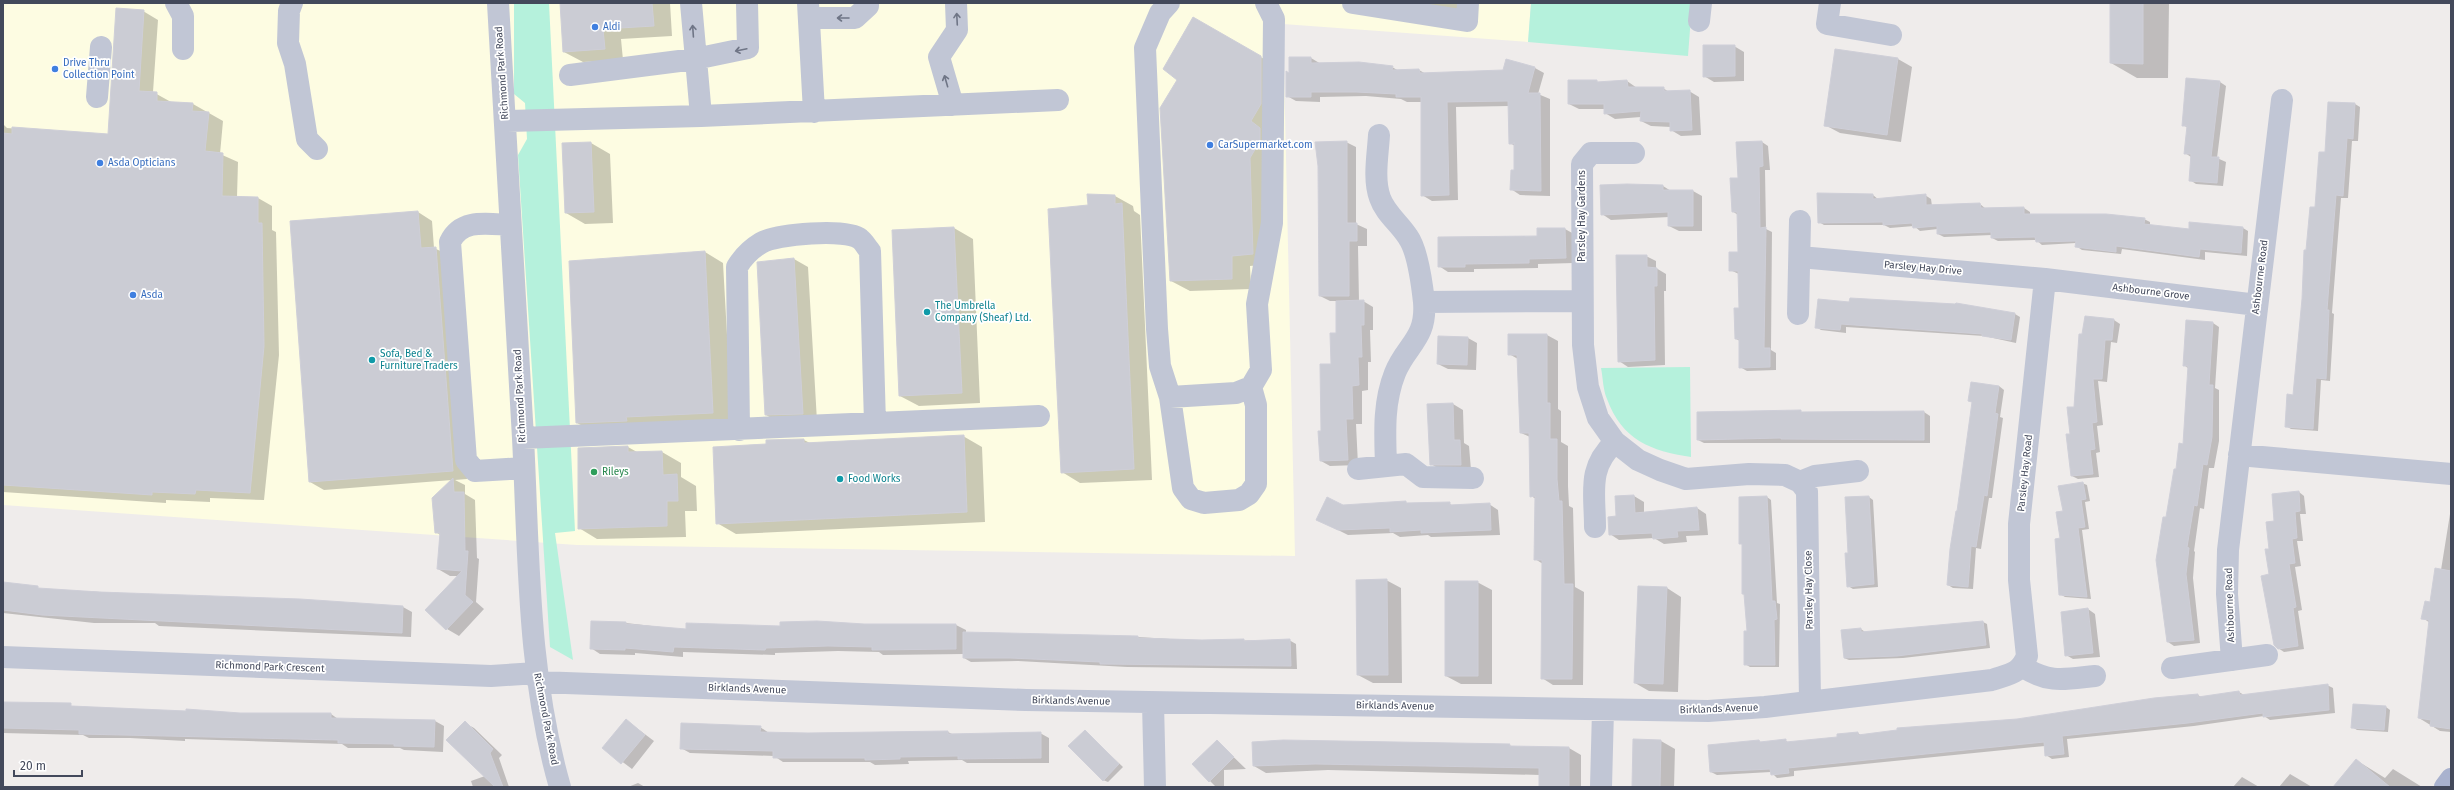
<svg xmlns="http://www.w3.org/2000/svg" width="2454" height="790" font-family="'Fira Sans',sans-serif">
<rect width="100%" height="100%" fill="#efeceb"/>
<path fill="#fdfce2" d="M3,3H1531L1528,42L1283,24L1295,556L577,545L3,505Z"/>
<path fill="#b5f1dc" d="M514,3H549L575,531L555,533L573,660L550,647L518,155L527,139L525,103L514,94Z
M1531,3H1692L1688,56L1528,42Z
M1690,367L1691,457C1651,451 1622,440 1607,399C1603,390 1603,378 1601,368Z"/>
<path fill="#0003" d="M561,3H670L672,36L621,39L623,60L583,62L564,52Z
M1407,3H1477L1472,16Z
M2111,3H2169L2168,78H2137L2111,63Z
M143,11L158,20L153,92L171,102L193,104L223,121L220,154L238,162L237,197L258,198L272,206V230L276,232L279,355L264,500L210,498V502L166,500V503L3,492V124L7,128L109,135Z
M1193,18L1280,68L1271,264L1250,266L1251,289L1190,291L1171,281L1179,80Z
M1734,46L1744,52V81L1714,82L1704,76Z
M1311,58L1321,64L1392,67L1399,71L1419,70L1426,74L1503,71L1535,68L1544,73L1538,94L1550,99V196L1520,195L1511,189L1515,171V146L1510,143L1509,106L1456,107L1458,200L1432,201L1422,195V102H1407L1401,99L1366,96L1320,97V102L1296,101L1287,96L1290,74Z
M1898,59L1912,67L1901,142L1840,133L1825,125Z
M1596,81L1600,83L1627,81L1637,88H1663L1669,92L1689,91L1699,97L1701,135L1681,136L1671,130V127L1651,126L1641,121V117L1615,119L1605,113V109H1579L1569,104Z
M2220,82L2226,86L2217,158L2226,162L2223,186L2196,184L2190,180L2191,157L2185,153L2188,128L2183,125Z
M2355,104L2360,107L2358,141H2352L2348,198H2341L2332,313L2334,314L2330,381L2321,380L2318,431L2291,429L2286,426L2294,396L2307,251L2316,208Z
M1346,142L1356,147V224L1367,229V246H1358L1359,302L1363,301L1373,307V330H1370L1371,362H1368V390L1362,391V424H1356L1358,465L1330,466L1321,461L1322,432L1337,334V301H1330L1320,296Z
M1762,142L1768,146L1770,170H1765L1766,229L1772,232L1771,350L1776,353V370L1747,371L1740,367V341L1736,339L1740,309L1739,274L1730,270L1739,253L1738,215L1732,211L1739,179Z
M591,143L610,154L613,223L585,224L566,213Z
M1663,186L1671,191H1693L1702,196V231H1679L1669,226V217L1611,220L1602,214Z
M1873,195L1879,200L1925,195L1931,199L1932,206L1980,204L1986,209L2024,208L2030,212V215L2144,219L2150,222V226L2190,230L2243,228L2248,231L2247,256L2205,252V260L2122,249L2121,254L2082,250L2076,246V243L2042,245L2036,240L1998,241L1992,238V235L1944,237L1938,234V229L1920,231L1914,226L1890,228L1884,225H1824L1819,222Z
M1115,196L1133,206L1134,211L1140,215L1152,480L1080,483L1062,472L1089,206Z
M418,212L432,221L434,248L451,256L467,479L455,480L465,485V494L475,500L477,558L479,559L476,602L484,609L459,636L447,629L426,610L458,576H450L438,569L440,535L436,532L452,480L324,490L310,482Z
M954,228L973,239L980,403L919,406L900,396L893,231Z
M1538,229H1565L1574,234V263L1538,264V268L1474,269V272H1448L1439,266L1538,237Z
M705,252L723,263L732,424L596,433L577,423Z
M1646,256L1656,261V268L1666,274V291H1664L1665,365L1628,367L1619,361Z
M794,259L808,267L817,421L780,423L766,415Z
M1850,303L1957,304L2015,314L2020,317L2016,343L1984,336L1846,327V333L1821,330L1816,327Z
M2085,317L2114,320L2120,324L2117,343L2111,342L2107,382L2098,381L2103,425L2097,426L2100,452L2096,453L2099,477L2078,479L2072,476L2071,435Z
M2213,323L2219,327L2215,388L2219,390V441L2214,468H2209L2204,509L2200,508L2194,551L2195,552L2193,578L2200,643L2174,646L2168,642L2167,519L2184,445L2189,369L2184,365Z
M1547,335L1558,341V409L1561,411V442L1568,446V486L1569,506L1573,508L1575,587L1584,592L1583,685H1553L1542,678L1543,564L1535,559L1536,499L1531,496L1530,437L1521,433L1518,359L1509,354Z
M1468,338L1477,343L1476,370L1448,369L1438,364Z
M1999,386L2004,390L2000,417L2003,418L1992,498H1989L1981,549L1976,548L1973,589L1953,588L1948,585L1973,402L1970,401Z
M1428,404H1453L1463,410L1464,443L1469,446L1471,470H1441L1431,464Z
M1924,412L1930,416V443H1704L1698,440Z
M963,436L982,447L985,522L736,534L717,523L768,445L804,440L810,443Z
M628,447L637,452H662L681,463V477L696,486L697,511H685L686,537L597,539L579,528Z
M2082,483L2087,485L2090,501L2085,502L2089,529L2082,530L2091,599L2065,597L2060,594L2061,539L2064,512Z
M2299,492L2304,496L2306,514H2300L2303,541H2297L2301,566L2295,567L2302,610L2298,611L2304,649L2284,652L2278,648L2270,575V550L2275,522Z
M1634,496L1644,502V513L1697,508L1706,514L1708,535L1686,536L1687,542L1664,544L1654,538L1619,540L1610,534L1617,517L1616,497Z
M1767,497L1771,500L1777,603L1780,604L1779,667H1750L1745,664L1748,632L1745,595L1743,594V545L1740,543Z
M1869,497L1873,500L1878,587L1853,589L1848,586L1849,554Z
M1405,502L1409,504H1450L1453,506L1489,504L1498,510L1500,535L1431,537L1428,535L1400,537L1393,533L1348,535L1318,520L1343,506Z
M2450,514H2451V732L2440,731L2419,718L2430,623L2423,618L2431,603L2441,570Z
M1386,580L1401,588L1402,683H1373L1358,675Z
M1477,582L1492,590V684H1461L1446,676Z
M3,583L42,589L403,607L412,612L411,637L159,626L155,623H94L3,613Z
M1667,588L1681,597L1678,692L1649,691L1635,683Z
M2088,609L2095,614L2100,657L2073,659L2066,655Z
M1983,622L1987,624L1990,648L1903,658L1849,660L1844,658L1861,629L1865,632Z
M626,623L687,630L956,625L966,630V633L1138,637L1202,641L1289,640L1296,644L1297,669L1127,667L1018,661L971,662L964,658V654L883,655L879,652L838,651L775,653V655L683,652V657L635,653V655L600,654L591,648Z
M2327,685L2333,688L2335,713L2270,720L2264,716L2194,726L2067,739L2069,757L2052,759L2046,755L2045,746L1794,771V776L1777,778L1771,772L1717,775L1711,772L1759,741L1762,743L1785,740L1789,743L1838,738L1858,733L1862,736L2017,720L2198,695L2201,697L2239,692L2244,695Z
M3,703L240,714H331L338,719L435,721L444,726L443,752L404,750L400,748H348L342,744L185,739V741L130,738H89L83,735L3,733Z
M2386,707L2390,710L2388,732L2357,730L2352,727Z
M626,720L654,741L632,769L604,748Z
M465,723L474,728L502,755L499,758L509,787H473L471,781L485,776Z
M760,727L769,733L808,734L948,732L954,735L1040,733L1049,738V763H967L962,760L908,761L909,764L875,765L870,762H783L774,756L690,753L681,748Z
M1085,731L1123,767L1108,782L1103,780Z
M1217,741L1246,769L1224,770V787H1216L1193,764Z
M1661,741L1675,749L1674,787H1633Z
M1509,745L1514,747L1569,748L1581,755V787H1540V775L1328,770L1266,773L1254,766Z
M2356,760L2385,778L2393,769L2422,787H2343Z
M2290,774L2312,787H2279Z
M2242,777L2259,787H2233Z
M638,783L645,787H628Z"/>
<path fill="#cbccd4" stroke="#cfcfd8" d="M560,3H652L654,26L603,29L605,49L563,52Z
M2110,3H2143V64L2110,63Z
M116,8L144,10L139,91L157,92V101L193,103L192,111L209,112L205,151L223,153L222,196L258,197V223H262L264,346L250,493L196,490L195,494L152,492V495L3,485V133L12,134V127L108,134Z
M1193,17L1261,56V104L1251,121L1260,128V141L1250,158L1253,254L1232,256V279L1170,281L1160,108L1177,80L1163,69Z
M1703,45H1735V76L1703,77Z
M1835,49L1898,58L1887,135L1824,126Z
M1289,57H1311V63L1359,62L1393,66L1392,70L1419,69L1420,73L1503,70L1506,59L1535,67L1528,93H1540L1541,191L1510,190L1511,170H1514V142L1513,144H1509L1508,101L1447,102L1449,195L1421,196V97H1396V94L1356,92H1311V97H1286V71L1289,73Z
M2186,78L2220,81L2211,157H2219L2217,183L2189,181L2191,154H2184L2187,126H2182Z
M1568,80H1597V82L1627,80L1628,87H1664V91L1690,90L1692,130L1670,131V122L1640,121L1641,111L1604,114V104H1568Z
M2328,102L2355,103L2353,139L2347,138L2343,196L2336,195L2327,310H2329L2326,379L2316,378L2313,429L2285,427L2287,394L2293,395L2302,299L2304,250H2306L2310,207H2315L2319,152H2325Z
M1347,141V223H1357V241H1349V296H1319L1318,166L1315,142Z
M1762,141L1763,166L1759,167L1760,228L1766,227L1764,348H1770V367L1739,368V339H1735L1734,308H1739L1738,271H1729V252H1738L1737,212H1732L1730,178H1738L1736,142Z
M591,142L594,212L565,213L562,143Z
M1627,184L1663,185V190H1693V226H1668V212L1601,215L1600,185Z
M1817,193L1873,194V199L1926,194V205L1980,203L1981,208L2024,207V214H2106L2145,218L2144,224L2189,229V222L2243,227L2241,253L2200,249L2199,257L2116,246V252L2075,247L2076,241L2036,242L2035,237L1991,238V232L1937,234V226L1913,228L1912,223L1883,225V222L1818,223Z
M1087,194L1115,195V204L1122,203L1134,469L1061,473L1048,209L1088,205Z
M418,211L421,248L436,247L453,471L309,482L290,221Z
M954,227L962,393L899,396L892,230Z
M1537,228H1565L1566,258L1529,259V263L1465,264V267H1438V237L1537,236Z
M705,251L713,413L626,417L627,421L576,423L569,261Z
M1616,255H1647V267L1657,268V286H1654L1655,360L1618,362Z
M794,258L803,414L765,415L757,262Z
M1850,298L1955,304L1956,303L2015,313L2011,340L1982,336V334L1868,326L1841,324L1840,330L1815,328L1818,299L1849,302Z
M1364,300V325H1361L1362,357H1358L1359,385L1352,386L1353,419H1346L1348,460L1320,461L1318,431H1321L1320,364H1331L1330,333H1336V301Z
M2085,316L2114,319L2112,340H2105L2102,379H2093L2097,422L2092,423L2095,449L2090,450L2093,474L2071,476L2066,434H2070L2067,407H2074L2079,334H2082Z
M2186,320L2213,322L2209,385H2213L2212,437L2207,465L2203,464L2197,506L2194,505L2187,547L2189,548L2186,574L2194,640L2167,642L2156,560L2163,517H2166L2174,469H2176L2179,443L2183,444L2188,366H2183Z
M1508,334H1547V403H1550V439H1557V479L1559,501H1562L1564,584H1573L1572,679H1541L1542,560H1534L1535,496L1530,497L1529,433H1520L1517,355H1508Z
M1438,336L1468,337L1467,365L1437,364Z
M1971,382L1999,386L1995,413L1998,414L1987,496L1984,495L1976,547L1971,546L1968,587L1947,585L1950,549L1956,511H1957L1972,402L1968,401Z
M1453,403L1454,440H1460L1461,465H1430L1427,404Z
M1801,410V412L1924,411V440L1781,439V438L1697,440V412Z
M964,435L967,512L716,524L713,447L766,444V440L804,439V443Z
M628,446V452L662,451L663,475L677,474L678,501H667V526L578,529V448Z
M453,478L454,492H464L465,551H468L465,595L473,602L446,630L425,610L462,571L437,569L440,533H435L432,498Z
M2083,482L2086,499L2081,500L2085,527L2078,528L2087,597L2059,595L2055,539L2060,538L2056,512L2063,511L2058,486Z
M2299,491L2300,511L2295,512L2297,538L2292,539L2295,563L2289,564L2296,607L2293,608L2298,646L2278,649L2274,645L2261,576L2269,574L2265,549H2269L2266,522L2274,521L2272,494Z
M1634,495L1635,513L1697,507L1699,530L1677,531L1678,537L1653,539L1652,533L1609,535L1608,517L1616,516L1615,496Z
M1767,496L1772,601H1775L1777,619L1774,620L1775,665H1744V631H1747L1744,594H1742V544H1739V497Z
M1869,496L1874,584L1847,587L1845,553H1848L1845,497Z
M1327,497L1343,505L1406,501V503L1450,502V505L1490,503L1491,530L1421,533V530L1390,532V528L1338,530L1316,520Z
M2435,568L2451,571V729L2430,726L2431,720L2418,718L2429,620L2421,619L2425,601L2430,602Z
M1387,579L1388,675H1357L1356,580Z
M1445,581H1478V676H1445Z
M3,582L38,586V588L99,592L300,599L403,606L402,633L42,615L3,610Z
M1638,586L1667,587L1663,684L1634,683Z
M2088,608L2093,653L2065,656L2061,612Z
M591,621L626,622V624L686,629V623L780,626V622L817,621L864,624H956V649L872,650V647L828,646L766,648L765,650L674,647L673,652L625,648V650L590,649Z
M1983,621L1986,645L1897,656L1844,658L1841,630L1861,628V632Z
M963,632L1138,636V638L1202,640L1244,639V641L1290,639L1291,666L1100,664V662L1010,658H963Z
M2328,684L2329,710L2263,717V713L2188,723L2062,736L2064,754L2045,756L2044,742L1788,768L1789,773L1771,775L1770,769L1710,772L1708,745L1759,740L1760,742L1786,739V742L1837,737V734L1858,732V735L1897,730V728L2017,719L2154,698L2198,694V697L2239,691L2240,695Z
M3,702L71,703V706L186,711V709L240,713H331V718L435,720L434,747L394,746V744L338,743V740L79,734V730L3,728Z
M2353,704L2386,706L2384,730L2351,728Z
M626,719L645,735L621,764L602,748Z
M465,721L493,749L490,753L503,787H495L446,740Z
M681,723L761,726L760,732L808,733L948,731V734L1041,732V758L958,759V756L900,757V759L865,760V758H773V751L680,749Z
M1085,730L1119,764L1103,781L1068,746Z
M1633,739L1661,740L1660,787H1632Z
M1217,740L1234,757L1209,782L1192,764Z
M1283,740L1510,744L1509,746L1569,747V787H1539V768L1315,764L1253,766L1252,742Z
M2356,759L2390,787H2333Z"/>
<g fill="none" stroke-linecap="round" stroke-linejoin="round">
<path stroke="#c1c6d5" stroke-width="22" d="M176,3L183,16V49
M292,3L289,11L288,43L295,64L307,139L317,149
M498,3C507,148 515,293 523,438C529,555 527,673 560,787
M691,3L701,116
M808,3L814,112
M1169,3L1160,13L1145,48L1157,329L1160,366L1170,397L1183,488L1191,499L1204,503L1239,500L1249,494L1256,484V405L1251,387
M1353,3L1467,21L1468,3
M1830,3L1827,24L1891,35
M809,18H855L868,6V3
M1699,21L1701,3
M570,75L695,59L748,48L747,3
M97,97L101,47
M953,105L939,57L957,30L956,3
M505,121L701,116L1058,100
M1379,135C1378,154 1373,179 1380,198C1385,213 1400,224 1408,237C1418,251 1422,284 1424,302C1427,339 1406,345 1395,373C1383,403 1385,434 1386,465
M1634,153H1591L1582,164L1583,345L1588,387L1598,418L1615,442L1638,460L1660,470L1686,479L1749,474L1785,475L1800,482L1807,491L1810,701
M510,225C488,224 461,218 450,242L466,460L475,471L524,468
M1800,257L2045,279L2257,305
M1424,302L1582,301
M1798,314L1800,221
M1170,397L1236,393L1251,387L1261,370L1257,304L1272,223L1274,19L1266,3
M739,430L737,267C743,257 751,249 761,243C776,234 847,228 860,239C864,242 867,248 870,251L875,423
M523,438L1039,416
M2239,455L2451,474
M1358,469L1406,464L1423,477L1473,478
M1800,482L1815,476L1858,471
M1595,527C1595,492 1587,468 1615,442
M3,657L491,676L537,673
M2232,660L2227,594L2228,550L2282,100
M2023,667C2050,684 2065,679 2095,676
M2172,668L2267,655
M538,682L1026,700L1708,711L1765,707L1992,680C2009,674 2020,674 2027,656L2019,580V524L2045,279
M1153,703L1155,787
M1601,787L1603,710"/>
<path stroke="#a9b2ce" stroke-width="22" d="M2445,787L2451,779"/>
</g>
<defs><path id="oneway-shaft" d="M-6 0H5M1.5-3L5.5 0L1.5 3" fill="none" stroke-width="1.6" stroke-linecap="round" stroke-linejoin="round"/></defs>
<g stroke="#6f7586">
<use href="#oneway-shaft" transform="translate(843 18) rotate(-180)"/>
<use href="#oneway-shaft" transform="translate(957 19) rotate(-93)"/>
<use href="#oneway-shaft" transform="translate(693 31) rotate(-94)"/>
<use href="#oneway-shaft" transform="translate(741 50) rotate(168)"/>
<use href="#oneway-shaft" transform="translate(946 81) rotate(-106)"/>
</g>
<g fill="#3f7fe0" stroke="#fff" stroke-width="1.5">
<circle cx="595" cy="27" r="4"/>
<circle cx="55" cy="69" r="4"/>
<circle cx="1210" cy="145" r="4"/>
<circle cx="100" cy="163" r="4"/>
<circle cx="133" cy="295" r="4"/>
</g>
<g fill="#0f9aa8" stroke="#fff" stroke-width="1.5">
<circle cx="927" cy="312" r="4"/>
<circle cx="372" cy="360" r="4"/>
<circle cx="840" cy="479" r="4"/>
</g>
<circle fill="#2e9e5b" stroke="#fff" stroke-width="1.5" cx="594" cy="472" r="4"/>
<g text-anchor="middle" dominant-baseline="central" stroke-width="3.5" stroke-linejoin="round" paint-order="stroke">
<g font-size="10" fill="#366cbe" stroke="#fff" text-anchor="start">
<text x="603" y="27">Aldi</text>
<text x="63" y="63">Drive Thru<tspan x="63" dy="12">Collection Point</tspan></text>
<text x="1218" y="145">CarSupermarket.com</text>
<text x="108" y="163">Asda Opticians</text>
<text x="141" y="295">Asda</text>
</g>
<g font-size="10" fill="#43495b" stroke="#fff">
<text transform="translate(502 73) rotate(-94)">Richmond Park Road</text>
<text transform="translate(1582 216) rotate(-90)">Parsley Hay Gardens</text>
<text transform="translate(1923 268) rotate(5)">Parsley Hay Drive</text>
<text transform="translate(2260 277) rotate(-83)">Ashbourne Road</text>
<text transform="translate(2151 292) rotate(7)">Ashbourne Grove</text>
<text transform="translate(520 396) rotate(-93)">Richmond Park Road</text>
<text transform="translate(2025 473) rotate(-84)">Parsley Hay Road</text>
<text transform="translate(1809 590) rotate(-91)">Parsley Hay Close</text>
<text transform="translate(2230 605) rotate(-92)">Ashbourne Road</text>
<text transform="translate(270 667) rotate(2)">Richmond Park Crescent</text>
<text transform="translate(747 689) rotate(2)">Birklands Avenue</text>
<text transform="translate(1071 701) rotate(1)">Birklands Avenue</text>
<text transform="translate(1395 706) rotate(1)">Birklands Avenue</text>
<text transform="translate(1719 709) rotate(-2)">Birklands Avenue</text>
<text transform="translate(546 719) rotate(79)">Richmond Park Road</text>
</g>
<g font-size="10" fill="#0d838f" stroke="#fff" text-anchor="start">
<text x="935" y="306">The Umbrella<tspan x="935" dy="12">Company (Sheaf) Ltd.</tspan></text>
<text x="380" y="354">Sofa, Bed &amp;<tspan x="380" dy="12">Furniture Traders</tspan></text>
<text x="848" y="479">Food Works</text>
</g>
<g font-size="10" fill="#27864d" stroke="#fff" text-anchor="start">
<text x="602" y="472">Rileys</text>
</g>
</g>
<rect width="2454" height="790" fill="none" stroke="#43495b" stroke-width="8"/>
<path d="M14 770v6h68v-6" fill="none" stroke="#43495b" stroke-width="2"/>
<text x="20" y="770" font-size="12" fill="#43495b" stroke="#ffffff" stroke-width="3" paint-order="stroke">20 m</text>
</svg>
